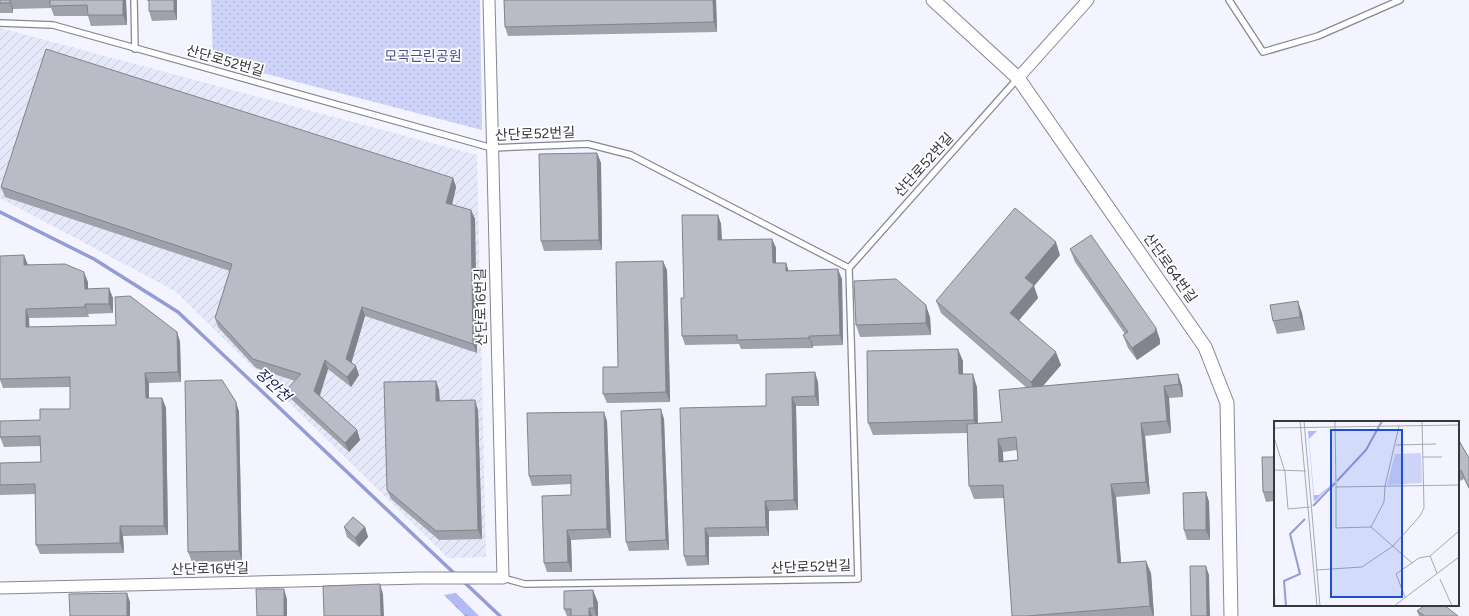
<svg xmlns="http://www.w3.org/2000/svg" width="1469" height="616" font-family="Figtree,'Noto Sans KR',sans-serif">
<defs>
<pattern id="industrial-furrows" width="10" height="10" patternUnits="userSpaceOnUse"><rect width="10" height="10" fill="#e5e8f8"/><path d="M-1 1l2-2M0 10L10 0M9 11l2-2" fill="none" stroke="#c5c8d6"/></pattern>
<pattern id="forest-crowns" width="20" height="18" patternUnits="userSpaceOnUse"><rect width="20" height="18" fill="#b1baf5"/><path d="M2 6a3 3 0 1 1 6 0M12 15a3 3 0 1 1 6 0" fill="none" stroke="#9198c8"/></pattern>
<pattern id="park-dots" width="8" height="8" patternUnits="userSpaceOnUse"><rect width="8" height="8" fill="#ced4f9"/><path d="M2 2h.1M6 6h.1" fill="none" stroke="#b2b7d6" stroke-width="1.8" stroke-linecap="round"/></pattern>
</defs>
<rect width="100%" height="100%" fill="#f3f4ff"/>
<path fill="url(#industrial-furrows)" d="M0,28L477,155L486,557L448,558L175,291L0,198Z"/>
<path fill="url(#forest-crowns)" d="M456,593L479,616H465L444,595Z"/>
<path fill="url(#park-dots)" d="M211,0H480L482,130L213,60Z"/>
<g fill="none" stroke-linecap="round" stroke-linejoin="round">
<path stroke="#949cd5" stroke-width="3.5" d="M0,212L94,259L178,312L457,576
M463,581L500,616"/>
<g stroke="#858792" stroke-width="8">
<path id="service" d="M134,0L135,49
M1229,0L1263,52L1318,36L1400,0
M0,23L53,25L492,148L588,144L631,155L849,268L858,579L525,584L503,578
M849,268L1018,78"/>
</g>
<g stroke="#858792" stroke-width="13">
<path id="minor" d="M1018,78L1088,0
M0,588L420,578H503L489,0"/>
</g>
<g stroke="#858792" stroke-width="15">
<path id="tertiary" d="M933,0L1018,78L1205,347L1227,403L1231,616"/>
</g>
<use href="#service" stroke="#fff" stroke-width="5.5"/>
<use href="#minor" stroke="#fff" stroke-width="11"/>
<use href="#tertiary" stroke="#fff" stroke-width="13"/>
</g>
<path fill="#9fa1ab" fill-rule="evenodd" d="M0,0H126L127,25L91,26L88,16H54L51,8L13,9V13H0Z
M147,0H186H177V20L152,21L149,11V1H147Z
M504,0H716L717,32L508,36L505,27Z
M597,153L601,163L602,250L544,251L541,241Z
M453,178L456,187L452,205L471,210L475,219L477,353L365,316L351,363L359,375L351,387L328,369L320,396L357,430L360,440L349,452L291,399L287,389L295,381L256,368L218,327L215,318L230,271L5,197L1,187Z
M718,215L721,224L722,240L772,239L776,248V263H786L788,271L842,279L843,345L813,346V348L741,349L739,344L685,345L682,336L684,298Z
M1070,249L1156,328L1160,340V344L1137,360L1128,348L1123,335L1125,334L1075,262Z
M1060,255L1034,286L1038,298L1019,320L1061,365L1043,386L1178,374L1182,386L1183,397L1169,398L1171,433L1145,436L1150,494L1116,497L1121,563L1151,573L1154,616H1012L1004,498L974,499L969,486L967,433L873,435L868,423L963,361V374L977,387L978,423L1002,422L1027,388L941,313L936,301ZM1017,450L1018,460L1003,461V452Z
M0,256L88,282V289L113,298V313L88,314L89,317L29,318V327L177,332L180,342L181,382L149,383V398H162L166,408L168,535L123,536L124,553L40,554L36,545L35,494L0,495V463L41,462L40,446L4,447L0,437L40,420L70,409V387L3,388L0,380Z
M667,270L670,402L607,403L603,394L618,367Z
M1302,313L1305,330L1277,334L1273,321Z
M930,317L931,335L860,337L856,325Z
M436,381L439,390L440,401L478,410L482,539L439,540L391,499L387,490Z
M818,382L819,406H796L798,510L769,511V536L709,537V565L687,566L684,556L766,406Z
M236,402L239,412L242,561L192,562L188,552Z
M664,419L669,550L629,551L626,542Z
M607,421L611,538L571,540L572,572H547L544,563L571,495V484L532,486L529,476Z
M1458,439L1469,458V489L1464,479L1460,481L1458,476Z
M1275,457V501L1266,502L1263,492Z
M1206,492L1209,502L1210,540H1187L1184,530Z
M344,527H365L368,537L359,547L347,537Z
M593,590L598,603V616H567L564,609Z
M1417,611L1458,616H1419Z"/>
<path fill="#82838b" d="M10,0L13,9V13L10,3Z
M123,0H126L127,25L123,15Z
M174,0H177V20L174,11Z
M713,0H716L717,32L714,22Z
M597,153L601,163L602,250L599,240Z
M453,178L456,187L450,213L446,203Z
M471,210L475,219L477,353L473,344Z
M718,215L721,224L722,250L718,240Z
M772,239L776,248V273L773,263Z
M1056,242L1060,255L1034,286L1038,298L1015,325L1010,313L1025,278Z
M24,255L28,265H24Z
M663,261L667,270L670,402L666,392Z
M786,263L789,272L786,271Z
M838,269L842,279L843,345L840,335Z
M84,272L88,282V298L85,289Z
M109,288L113,298V313L109,304Z
M1298,301L1302,313L1305,330L1300,317Z
M85,304L88,314L89,317L85,307Z
M926,305L930,317L931,335L926,323Z
M362,307L365,316L350,368L346,359Z
M26,309L29,318L30,336L26,327Z
M1156,328L1160,340V344L1137,360L1132,348Z
M177,332L180,342L181,382L178,372Z
M809,336L813,346V348L809,338Z
M958,349L963,361V387L959,374Z
M1056,352L1061,365L1035,395L1031,382Z
M325,360L328,369L318,400L314,391Z
M356,366L359,375L351,387L347,377Z
M815,372L818,382L819,406L815,396Z
M145,373L149,383V408L146,398Z
M973,374L977,387L978,433L974,420Z
M1178,374L1182,386L1183,397L1179,384Z
M436,381L439,390L440,411L436,401Z
M1164,386L1169,398L1171,433L1167,421Z
M792,397L796,406L798,510L794,500Z
M162,398L166,408L168,535L164,526Z
M475,400L478,410L482,539L478,530Z
M236,402L239,412L242,561L239,551Z
M661,409L664,419L669,550L666,540Z
M604,412L607,421L611,538L607,529Z
M1141,423L1145,436L1150,494L1146,482Z
M357,430L360,440L349,452L345,443Z
M998,439L1003,452L1004,474L999,462Z
M1111,484L1116,497L1122,575L1118,563Z
M1206,492L1209,502L1210,540L1206,530Z
M765,501L769,511V536L766,527Z
M120,526L123,536L124,553L120,543Z
M365,527L368,537L359,547L355,538Z
M705,528L709,537V565L706,556Z
M567,530L571,540L572,572L568,562Z
M1146,561L1151,573L1154,616H1153L1150,606Z
M1206,566L1209,575L1210,616H1207Z
M380,584L383,594L384,616H381Z
M284,589L287,599V616H284Z
M593,590L598,603V616H596L594,608Z
M127,593L130,602V616H127Z
M589,608L592,616H589Z"/>
<path fill="#b9bbc7" stroke="#82838b" fill-rule="evenodd" d="M0,0H10V3H0Z
M50,0H123V15H88L87,5L50,6Z
M149,0H174V11H149Z
M504,0H713L714,22L505,27Z
M46,49L453,178L446,203L471,210L473,344L362,307L346,359L356,366L347,377L325,360L314,391L357,430L345,443L287,389L301,374L253,359L215,318L232,264L1,187Z
M597,153L599,240L541,241L539,154Z
M1015,208L1056,242L1025,278L1034,285L1010,313L1056,352L1031,382L936,301Z
M682,215H718V240L772,239L773,263H786V271L838,269L840,335L809,336V338L737,340V335L682,336L681,298H684Z
M1091,235L1156,328L1155,332L1132,348L1123,335L1128,332L1070,249Z
M24,255V265L65,264L84,272L85,289L109,288V304H85V307L26,309V327L116,325L115,297L130,296L177,332L178,372L145,373L146,398H162L164,526H120V543L36,545L35,484L0,485V463L41,462L40,436L0,437V421L40,420V409H70V377L0,379V256Z
M663,261L666,392L603,394V367H618L616,262Z
M896,279L926,305V323L856,325L854,281Z
M1298,301L1300,317L1273,321L1270,305Z
M958,349L959,374H973L974,420L868,423L867,351Z
M815,372V396L792,397L794,500L765,501L766,527L705,528L706,556H684L680,408L766,406V374Z
M1178,374L1179,384L1164,386L1167,421L1141,423L1146,482L1111,484L1118,563L1146,561L1150,606L1027,616H1012L1003,485L969,486L967,424L1002,422L999,390ZM1016,437L1018,460L999,462L998,439Z
M222,380L236,402L239,551L188,552L185,381Z
M436,381V401L475,400L478,530L436,531L387,490L384,382Z
M661,409L666,540L626,542L621,411Z
M604,412L607,529L567,530L568,562L544,563L542,496L571,495V475L529,476L527,413Z
M1458,439L1469,458V488L1461,470L1458,472Z
M1262,457H1275V492H1263Z
M1206,492V530H1184L1183,493Z
M353,517L365,527L355,538L344,527Z
M1190,566H1206L1207,616H1191Z
M380,584L381,616H324L323,586Z
M256,589H284V616H257Z
M593,590L594,608H589V616H571V609H564V591Z
M127,593V616H70L69,594Z
M1425,605H1444L1458,616H1425L1417,611Z"/>
<g text-anchor="middle" dominant-baseline="central" stroke-width="3.5" stroke-linejoin="round" paint-order="stroke">
<g font-size="14" fill="#4a4f96" stroke="#fff">
<text x="423" y="56">모곡근린공원</text>
</g>
<g font-size="14" fill="#37383d" stroke="#fff">
<text transform="translate(225 61) rotate(16)">산단로52번길</text>
<text transform="translate(535 134) rotate(-2)">산단로52번길</text>
<text transform="translate(924 165) rotate(-48)">산단로52번길</text>
<text transform="translate(1170 268) rotate(55)">산단로64번길</text>
<text transform="translate(481 307) rotate(-91)">산단로16번길</text>
<text transform="translate(811 567) rotate(-2)">산단로52번길</text>
<text transform="translate(210 569) rotate(-1)">산단로16번길</text>
</g>
<g font-size="15" font-style="italic" fill="#201e60" stroke="#fff">
<text transform="translate(273 385) rotate(43)">장안천</text>
</g>
</g>
<g transform="translate(1274 421)">
<rect width="185" height="185" fill="#f3f4ff"/>
<path d="M34,10H43L35,18L40,74H45L60,61L40,81Z" fill="#b1baf5"/>
<path d="M147,32L148,62L113,64L121,33Z" fill="#ced4f9"/>
<path fill="none" stroke="#949cd5" stroke-width="2" d="M63,60L92,29L108,0M39,85L61,62M12,185L10,160L26,153L16,113L31,98"/>
<path fill="none" stroke="#a8a9b1" stroke-width="1" d="M26,0L43,185M30,0L46,185M61,0L62,66L185,64M0,7L185,4M0,16L11,51L14,88L36,86M122,24L162,23M149,36H168M0,49L32,50M62,66V107L97,106L110,81L111,65L125,5M97,106L138,142M156,135L163,152M42,149L88,146L119,125L146,95L150,87L148,0M166,158L178,185M0,163L1,185M131,176L122,153L145,137L156,135L185,110M120,185L185,136"/>
<path fill="#1d4ed8" fill-opacity="0.15" stroke="#1d4ed8" stroke-width="2" d="M57,9H128V176H57Z"/>
<rect width="185" height="185" fill="none" stroke="#37383d" stroke-width="2"/>
</g>
</svg>
